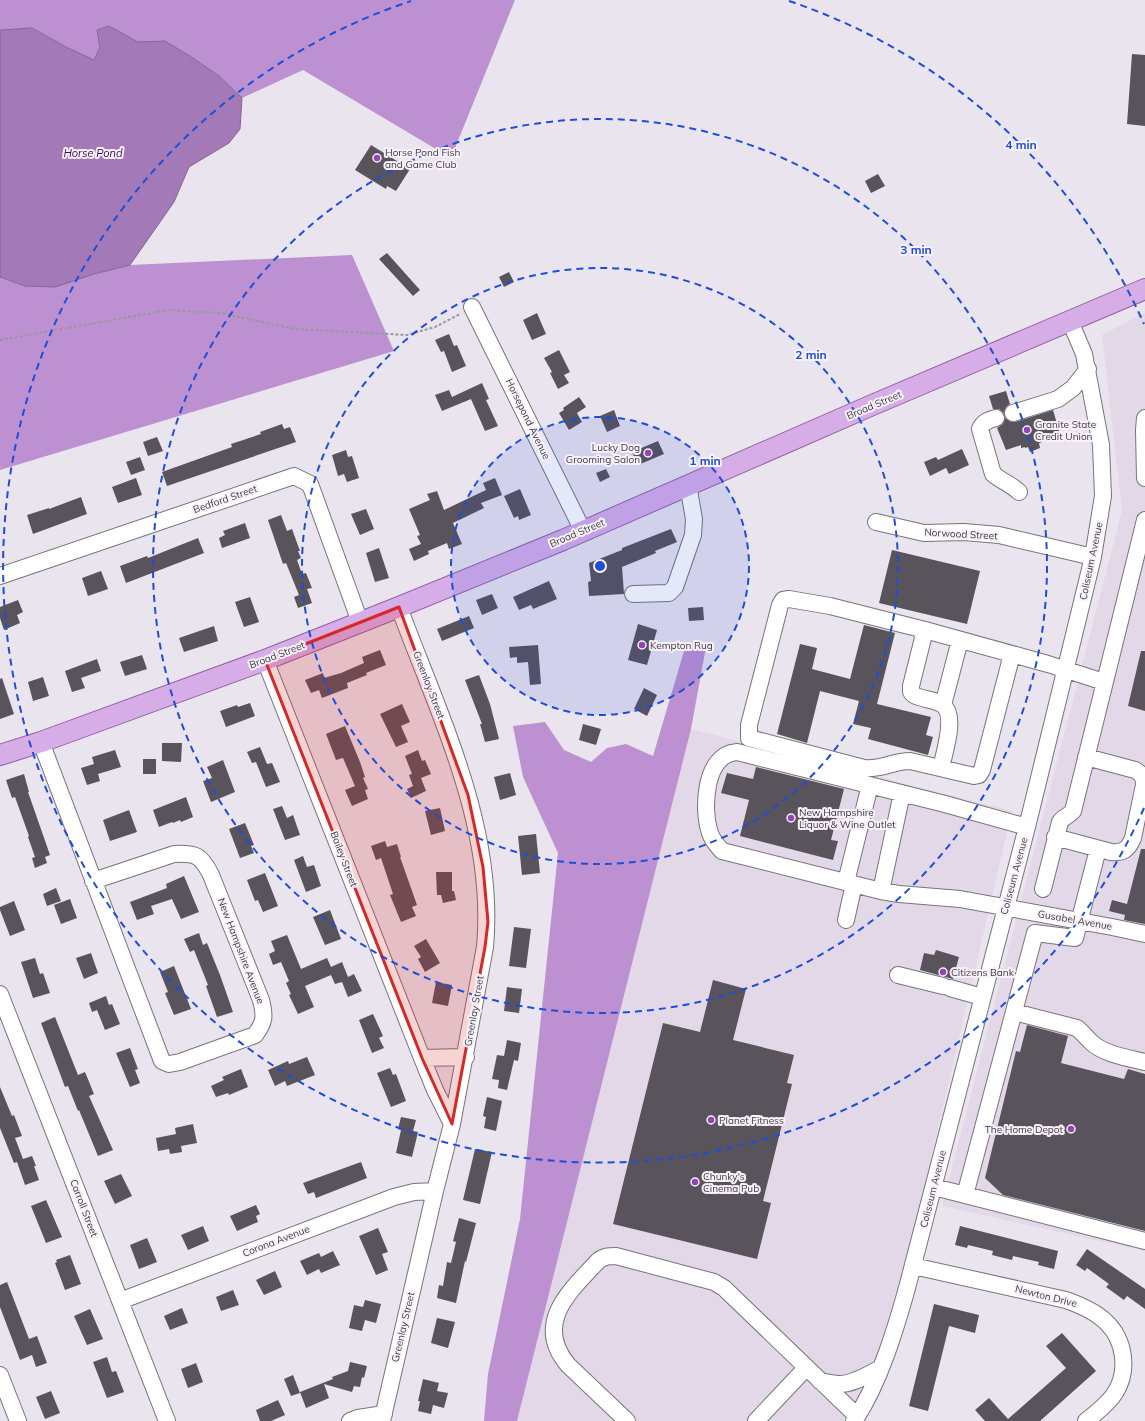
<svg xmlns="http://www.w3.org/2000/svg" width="1145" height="1421" font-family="Mulish,sans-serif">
<rect width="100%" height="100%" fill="#eae4ee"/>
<path fill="#e3d8e8" d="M1145,313V1251L942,1206L1122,511L1102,335Z
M691,729L1012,811L910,1248L868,1384L843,1421H517Z"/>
<path fill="#bd91d1" d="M0,0H515L451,158L303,70L242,98L219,76L190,56L165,41L138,42L109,26L97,30L100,47L94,60L66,47L32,28L0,30Z
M352,255L394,351L0,470V277L25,286L94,274L130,265Z
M706,647L691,729L517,1421H484L488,1374L520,1219L558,853L523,777L513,726L545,722L564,750L591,762L607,748L626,744L653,756L684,651Z"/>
<path fill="#a479b7" stroke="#856693" d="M109,26L138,42L165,41L190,56L219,76L242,98L240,129L229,143L189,167L174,202L130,265L94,274L55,287L25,286L0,277V30L32,28L66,47L94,60L100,47L97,30Z"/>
<path fill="#59535c" d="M1132,54L1145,55V126L1127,124Z
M371,145L410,169L396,191L387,186L386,189L355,170Z
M878,174L885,186L871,193L865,181Z
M387,253L420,290L413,296L379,259Z
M509,272L514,282L504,287L499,277Z
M537,313L546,334L532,340L523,320Z
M449,334L454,346L457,345L466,366L452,372L444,351L441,352L435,340Z
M559,350L570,372L564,375L569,383L558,389L550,373L552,372L544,358Z
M482,383L489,399L486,400L498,426L485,431L471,399L442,411L435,395L449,390L452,397Z
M1006,391L1010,404L1006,407L1004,413L999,409H993L989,396Z
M579,397L586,407L577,413L582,422L569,430L559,413L564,410L563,408Z
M614,410L620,426L607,432L600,416Z
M1053,410L1060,434L1044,439L1045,441L1039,443L1040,448L1030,452L1028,447L1025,448V447L1021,448V445L1006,450L997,428L1003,424L1005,418L1011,422H1015Z
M282,424L284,429L290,427L296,442L167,486L162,472L232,447L231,444L261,434L260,432Z
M157,437L163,451L148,456L143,442Z
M658,441L664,454L638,465L632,452Z
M962,449L969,465L949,474L946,468L930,476L924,462L936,457L938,460Z
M346,450L348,457L352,456L359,478L347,482L344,474L338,476L332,455Z
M140,457L145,470L131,475L126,462Z
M606,469L610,477L600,482L596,473Z
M136,478L142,495L118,503L112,487Z
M495,478L502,495L481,503L484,508L453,523L462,544L449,549L447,543L428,551L429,554L414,561L409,549L421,544L417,536L420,535L409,509L430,500L427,494L437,491L444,510L486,490L483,483Z
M520,489L531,515L519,520L518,516L514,518L504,496Z
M81,497L87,514L33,534L27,515L49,508V509Z
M366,509L374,529L360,535L351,514Z
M281,515L287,531L292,529L300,551H298L301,558L297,560L302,574L306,573L312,588L307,589L312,603L298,608L294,597L299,595L286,563L283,564L268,520Z
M245,523L250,538L222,548L219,538L225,535L223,531Z
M671,529L677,542L655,551L656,553L622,567L624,594L589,596L588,582L591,581L589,563L622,550V548Z
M198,538L204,553L126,583L120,566L147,556L148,558Z
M379,548L389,578L375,582L366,553Z
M892,550L980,571L967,624L879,603Z
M101,571L108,589L88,596L82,578Z
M549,581L557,599L533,609L531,605L519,610L513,597Z
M492,594L498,608L482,615L476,600Z
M250,597L259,622L244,627L235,602Z
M18,600L23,612L17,615L20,623L4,630L0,618V607Z
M703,607L704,620L689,621L688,608Z
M469,616L474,628L442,641L437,629Z
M638,624L657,630L647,665L628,660Z
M864,625L895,633L877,704L931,717L926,735L933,737L928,755L868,739L871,728L853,724L859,701L820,691L807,743L777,734L800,644L817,648L812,669L850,679Z
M214,626L218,641L184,652L179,638Z
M538,645L541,684L530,685L528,662L517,663V657L510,658L509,647Z
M380,650L386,665L366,673L367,675L347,683L348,688L322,698L319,690L311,693L305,680L323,673L324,678L341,673L364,663L362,657Z
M1141,651H1145V711L1128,706Z
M142,655L147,669L125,676L120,662Z
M97,659L101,671L81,678L85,688L72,692L65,671Z
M479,675L490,704L499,739L485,742L480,724H482L465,680Z
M43,677L49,696L33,701L28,682Z
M2,678L14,714L0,719V679Z
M644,688L657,695L647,716L634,709Z
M250,703L255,716L226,727L220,711L237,705L238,707Z
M402,704L410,722L401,726L408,742L396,747L380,714Z
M583,724L601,729L596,745L579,740Z
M345,726L360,762L365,777L363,778L368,789L365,790L368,799L352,806L345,790L355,786L343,758L336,760L326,734Z
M162,743H182L181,762L162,761Z
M260,747L267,764L272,763L280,782L266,787L256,762L252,763L247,752Z
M115,750L121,767L98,774L100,781L87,785L81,768L94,764L92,757Z
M418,750L422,761L425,760L431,774L421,778L426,791L411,798L407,789L413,786L409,775L412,774L405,756Z
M143,759H156V774H143Z
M223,760L235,792L211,802L203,781L212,778L207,767Z
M756,767L844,789L831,840L838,841L833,860L740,836L749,800L721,793L727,773L753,779Z
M510,773L516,795L500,800L494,777Z
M24,774L29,792H28L50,855L45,857L47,863L35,868L32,858L35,857L28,837L29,836L15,797L12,798L6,780Z
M186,797L193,817L181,822L180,820L173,823L172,822L159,827L153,810Z
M282,806L287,818L293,815L300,835L285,840L273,809Z
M440,808L445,831L431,835L425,811Z
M129,810L137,832L110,841L103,820Z
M245,823L254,845L251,846L254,853L240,858L229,829Z
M536,834L540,873L522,875L518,836Z
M385,841L387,847L397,844L401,857H400L417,905L412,907L416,916L401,922L390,895L393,894L381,858L376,860L371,846Z
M1141,849H1145V924L1124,920L1125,915L1109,911L1112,900L1127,904Z
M303,856L307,867L314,865L321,886L306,892L294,860Z
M436,872H452V891H454L456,900L443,903L441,895H437Z
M265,873L278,906L263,912L258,900L255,901L247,880Z
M184,876L199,912L181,919L172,899L151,906L154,914L137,920L130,902L167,888L166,884Z
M56,888L61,901L47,906L43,894Z
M70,899L77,918L61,924L54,905Z
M14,901L25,930L10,936L0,910V907Z
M330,910L341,939L325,945L313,917Z
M514,927L531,929L526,968L509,966Z
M199,933L203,945L207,943L220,975L233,1012L217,1017L206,986L208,985L194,950L190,952L184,939Z
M287,935L301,969L327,958L331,967L342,962L348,977L354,974L362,991L348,997L342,982L335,984L331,975L305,986L314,1007L298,1014L289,995L291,994L286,983L289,981L281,962L273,965L269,954L275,951L271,941Z
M426,939L440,963L425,972L418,959L421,957L414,946Z
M936,950L959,957L953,979L920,970L924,953L934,955Z
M91,953L98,973L84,979L76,958Z
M35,958L40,974L43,973L50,993L33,998L21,962Z
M174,966L191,1009L174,1015L165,993L168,992L160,972Z
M713,980L746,989L733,1040L794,1055L787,1083L792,1084L763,1201L771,1203L757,1259L613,1224L663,1023L700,1032Z
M436,982L452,985L448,1006L432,1003Z
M507,987L522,989L519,1013L504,1011Z
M106,996L109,1005L112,1004L120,1024L105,1030L97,1010L92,1012L89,1003Z
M373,1014L383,1036L379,1038L384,1048L372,1053L359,1020Z
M55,1017L78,1075L85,1072L94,1094L89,1096L113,1150L98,1156L79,1110L78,1111L68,1086L65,1087L41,1023Z
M1027,1025L1068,1036L1061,1063L1124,1079L1128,1069L1145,1074V1231L1003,1195L985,1178L1016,1051L1020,1052Z
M507,1040L521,1043L518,1061L514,1060L507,1090L498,1088L499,1080L492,1079L497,1055L504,1056Z
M130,1048L138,1069L135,1070L140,1083L130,1087L116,1053Z
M307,1057L315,1075L287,1086L285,1081L275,1086L268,1070L288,1061L289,1064Z
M390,1068L393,1075L396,1074L406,1101L391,1107L377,1073Z
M241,1069L248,1087L229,1095L228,1093L216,1097L211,1086L224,1080L222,1077Z
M0,1087L12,1116L14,1115L22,1136L15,1138L23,1159L32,1156L36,1166H34L39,1180L25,1185L17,1162L14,1163L0,1128Z
M487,1097L502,1101L496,1131L484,1128L486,1117L483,1116Z
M401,1117L416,1120L413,1131L418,1132L412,1157L396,1153L401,1130L398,1129Z
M193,1124L197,1143L181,1146L182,1152L170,1154L169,1149L158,1151L156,1138L176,1134L175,1128Z
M475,1149L492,1152L480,1204L463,1200Z
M361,1162L367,1178L316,1198L314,1192L308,1194L303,1183Z
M121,1174L132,1196L115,1204L104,1181Z
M46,1200L62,1237L46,1243L31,1206Z
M256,1205L260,1214L256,1216L258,1222L237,1231L230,1216Z
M459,1218L476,1223L466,1262L465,1261L456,1303L437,1298L439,1285L443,1286L447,1262L451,1263L456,1242L453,1241Z
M203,1226L209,1241L188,1250L181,1235Z
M960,1226L1058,1251L1054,1269L1038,1265L1039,1262L1013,1256L1012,1260L992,1255L993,1251L968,1245L967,1248L955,1245Z
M378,1228L388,1252L382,1254L388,1270L376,1275L359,1236Z
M147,1238L157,1262L139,1269L130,1245Z
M1087,1249L1145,1289V1309L1127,1296L1124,1300L1106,1287L1109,1284L1087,1268L1085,1271L1076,1265Z
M333,1251L340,1265L321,1273L319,1269L307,1275L300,1261L319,1253L321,1257Z
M70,1255L81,1284L65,1290L55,1263L57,1262L56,1260Z
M275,1271L282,1287L264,1295L256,1280Z
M7,1282L29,1339L37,1336L47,1363L36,1367L32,1355L20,1360L0,1307V1285Z
M233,1290L239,1305L221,1311L216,1297Z
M365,1300L381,1304L376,1323L365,1320L362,1331L349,1328L354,1305L363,1307Z
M934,1304L979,1315L975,1333L949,1326L928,1411L909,1406Z
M182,1308L188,1323L170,1330L164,1316Z
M90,1309L103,1339L87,1345L74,1316Z
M437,1318L455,1322L448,1348L431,1343Z
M1062,1333L1096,1371L1040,1421H985L975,1410L989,1398L1008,1419L1066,1368L1046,1346Z
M107,1357L112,1372L116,1371L124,1392L107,1398L93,1362Z
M350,1362L367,1366L364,1378L362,1377L360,1387L354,1386L352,1392L324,1384L329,1398L306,1408L300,1392L333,1379L332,1377L348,1371Z
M196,1363L203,1382L188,1388L181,1369Z
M293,1375L300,1393L291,1396L284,1379Z
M423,1379L439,1383L437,1391L448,1393L444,1408L433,1405L431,1414L418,1411L420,1401H418Z
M51,1391L60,1413L45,1419L36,1397Z
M278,1400L285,1415L271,1421H260L256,1410Z"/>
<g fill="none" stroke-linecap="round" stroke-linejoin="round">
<g stroke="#79737c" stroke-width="18">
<path id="minor" d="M472,307L583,531
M1013,413L1058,399L1073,388L1088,369
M996,418C988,420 983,422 980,429L993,474C1001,481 1011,484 1019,492
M1145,418L1144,430L1145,478
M876,522L924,533L964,532L999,535L1093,557
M0,576L294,476L310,484L360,622
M633,594L669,593L675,587L693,535L694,519L688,485
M925,630L911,686V692L914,695C923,700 935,699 943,705C957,716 944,753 941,768
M1012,654L982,770L979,775L974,776L910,761C893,761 881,770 864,768L749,738V725L780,605L783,600L789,599L830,606L925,630L1048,664L1104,682
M265,660L422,1058L435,1090L452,1124
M943,705L960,640
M41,742L162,1061L169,1064L180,1062L255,1035C265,1022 265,1016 261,1000L211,875C201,855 196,853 174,854L93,881
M1027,827L945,804L737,752C704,754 702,810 710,833C712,840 717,845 722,851L881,891L899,894L960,899L1112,927L1145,934
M1055,837L1111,852C1123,853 1128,850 1133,838L1144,785C1144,777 1142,774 1135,770L1086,757
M846,882L870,785
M1043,889L1060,822C1063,817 1069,816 1073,811L1145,520
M881,891L902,793
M846,920L854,884
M898,975L943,986
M950,988L982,997
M0,994L167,1421
M1014,1012L1077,1028C1083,1033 1086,1037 1091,1042C1103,1054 1129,1058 1145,1062
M422,1058L466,1057
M934,1187L1145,1241
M965,1195L1035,933L1075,938L1098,849
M913,1266L1066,1300C1080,1305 1095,1311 1106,1322C1125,1340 1129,1371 1115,1393C1108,1404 1096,1413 1086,1421
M120,1301L394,1197L414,1192L435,1191
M0,1375L18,1421
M820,1381C826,1382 833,1384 840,1384C853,1384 867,1375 879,1369
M350,1421L358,1418L384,1414
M382,1421L435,1191L452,1124L485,947C496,827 439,716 399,607
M627,1421L568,1365C533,1323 570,1291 598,1261C604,1256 609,1256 616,1256L714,1282L724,1288L857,1416
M756,1421L806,1368
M854,1421C879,1384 895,1331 907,1288L1027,827L1093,557L1103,496L1101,445L1084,354L1070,321"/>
</g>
<g stroke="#9062a2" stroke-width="22">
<path id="major" d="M0,755L41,742L265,660L399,607L563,540L870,406L1145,289"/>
</g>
<path stroke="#9a969d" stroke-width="2" stroke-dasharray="3 2" stroke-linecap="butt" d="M0,340L169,310L220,313L295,329L407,335L435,327L460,314"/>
<use href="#minor" stroke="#fff" stroke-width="16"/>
<use href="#major" stroke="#d7ade8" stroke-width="20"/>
</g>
<path fill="#d62828" fill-opacity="0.2" stroke="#d62828" stroke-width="3" stroke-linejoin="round" d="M399,607L468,795L483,867L488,922L485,947L452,1124L422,1058L265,660Z"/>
<circle cx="600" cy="566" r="149" fill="#1d4ed8" fill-opacity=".12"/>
<g fill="none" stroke="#1d4ed8" stroke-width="2" stroke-dasharray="7 5">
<circle cx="600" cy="566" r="149"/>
<circle cx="600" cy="566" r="298"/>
<circle cx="600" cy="566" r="447"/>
<path d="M1144 808A596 596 0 1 1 411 1M789 1A596 596 0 0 1 1144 324"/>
</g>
<g fill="#9444b4" stroke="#f8f1fb" stroke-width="1.5">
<circle cx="377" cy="158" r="4"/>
<circle cx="1027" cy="430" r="4"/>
<circle cx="648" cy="453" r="4"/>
<circle cx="642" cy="645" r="4"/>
<circle cx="791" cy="818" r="4"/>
<circle cx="943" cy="972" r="4"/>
<circle cx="711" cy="1120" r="4"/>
<circle cx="1071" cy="1129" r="4"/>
<circle cx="695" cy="1182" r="4"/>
</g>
<g text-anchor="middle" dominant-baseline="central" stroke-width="4" stroke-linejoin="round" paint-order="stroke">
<g font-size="10" fill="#3d3a3e" stroke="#f8f1fb" text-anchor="start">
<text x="385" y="152">Horse Pond Fish<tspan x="385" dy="12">and Game Club</tspan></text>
<text x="1035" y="424">Granite State<tspan x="1035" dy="12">Credit Union</tspan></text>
<text x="640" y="447" text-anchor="end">Lucky Dog<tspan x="640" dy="12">Grooming Salon</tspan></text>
<text x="650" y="645">Kempton Rug</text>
<text x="799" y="812">New Hampshire<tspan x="799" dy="12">Liquor &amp; Wine Outlet</tspan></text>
<text x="951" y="972">Citizens Bank</text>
<text x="719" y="1120">Planet Fitness</text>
<text x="1063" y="1129" text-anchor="end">The Home Depot</text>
<text x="703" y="1176">Chunky's<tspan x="703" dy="12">Cinema Pub</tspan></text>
</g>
<g font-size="10" fill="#3d3a3e" stroke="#f8f1fb">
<text transform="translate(874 405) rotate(-23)">Broad Street</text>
<text transform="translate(528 419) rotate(64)">Horsepond Avenue</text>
<text transform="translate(225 499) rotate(-19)">Bedford Street</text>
<text transform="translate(577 533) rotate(-23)">Broad Street</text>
<text transform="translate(961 534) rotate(3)">Norwood Street</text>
<text transform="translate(1091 561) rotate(-78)">Coliseum Avenue</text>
<text transform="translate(277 655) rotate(-21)">Broad Street</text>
<text transform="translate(429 685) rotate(69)">Greenlay Street</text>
<text transform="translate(344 859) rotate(69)">Bailey Street</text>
<text transform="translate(1014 876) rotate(-75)">Coliseum Avenue</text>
<text transform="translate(1075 920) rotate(10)">Gusabel Avenue</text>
<text transform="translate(241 951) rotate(69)">New Hampshire Avenue</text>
<text transform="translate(474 1011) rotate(-80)">Greenlay Street</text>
<text transform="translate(933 1189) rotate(-76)">Coliseum Avenue</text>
<text transform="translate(84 1208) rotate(69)">Carroll Street</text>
<text transform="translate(276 1241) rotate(-21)">Corona Avenue</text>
<text transform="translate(1046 1296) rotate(14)">Newton Drive</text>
<text transform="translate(403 1327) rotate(-77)">Greenlay Street</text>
</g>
<g font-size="11" font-style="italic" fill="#430757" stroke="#f8f1fb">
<text x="93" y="153">Horse Pond</text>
</g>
</g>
<circle cx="600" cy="566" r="6" fill="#1d4ed8" stroke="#f8f1fb" stroke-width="2"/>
<g font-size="12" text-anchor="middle" font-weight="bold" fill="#1d4ed8" stroke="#f8f1fb" stroke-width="4" stroke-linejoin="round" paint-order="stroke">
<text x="1021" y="149">4 min</text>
<text x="916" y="254">3 min</text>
<text x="811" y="359">2 min</text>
<text x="705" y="465">1 min</text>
</g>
</svg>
